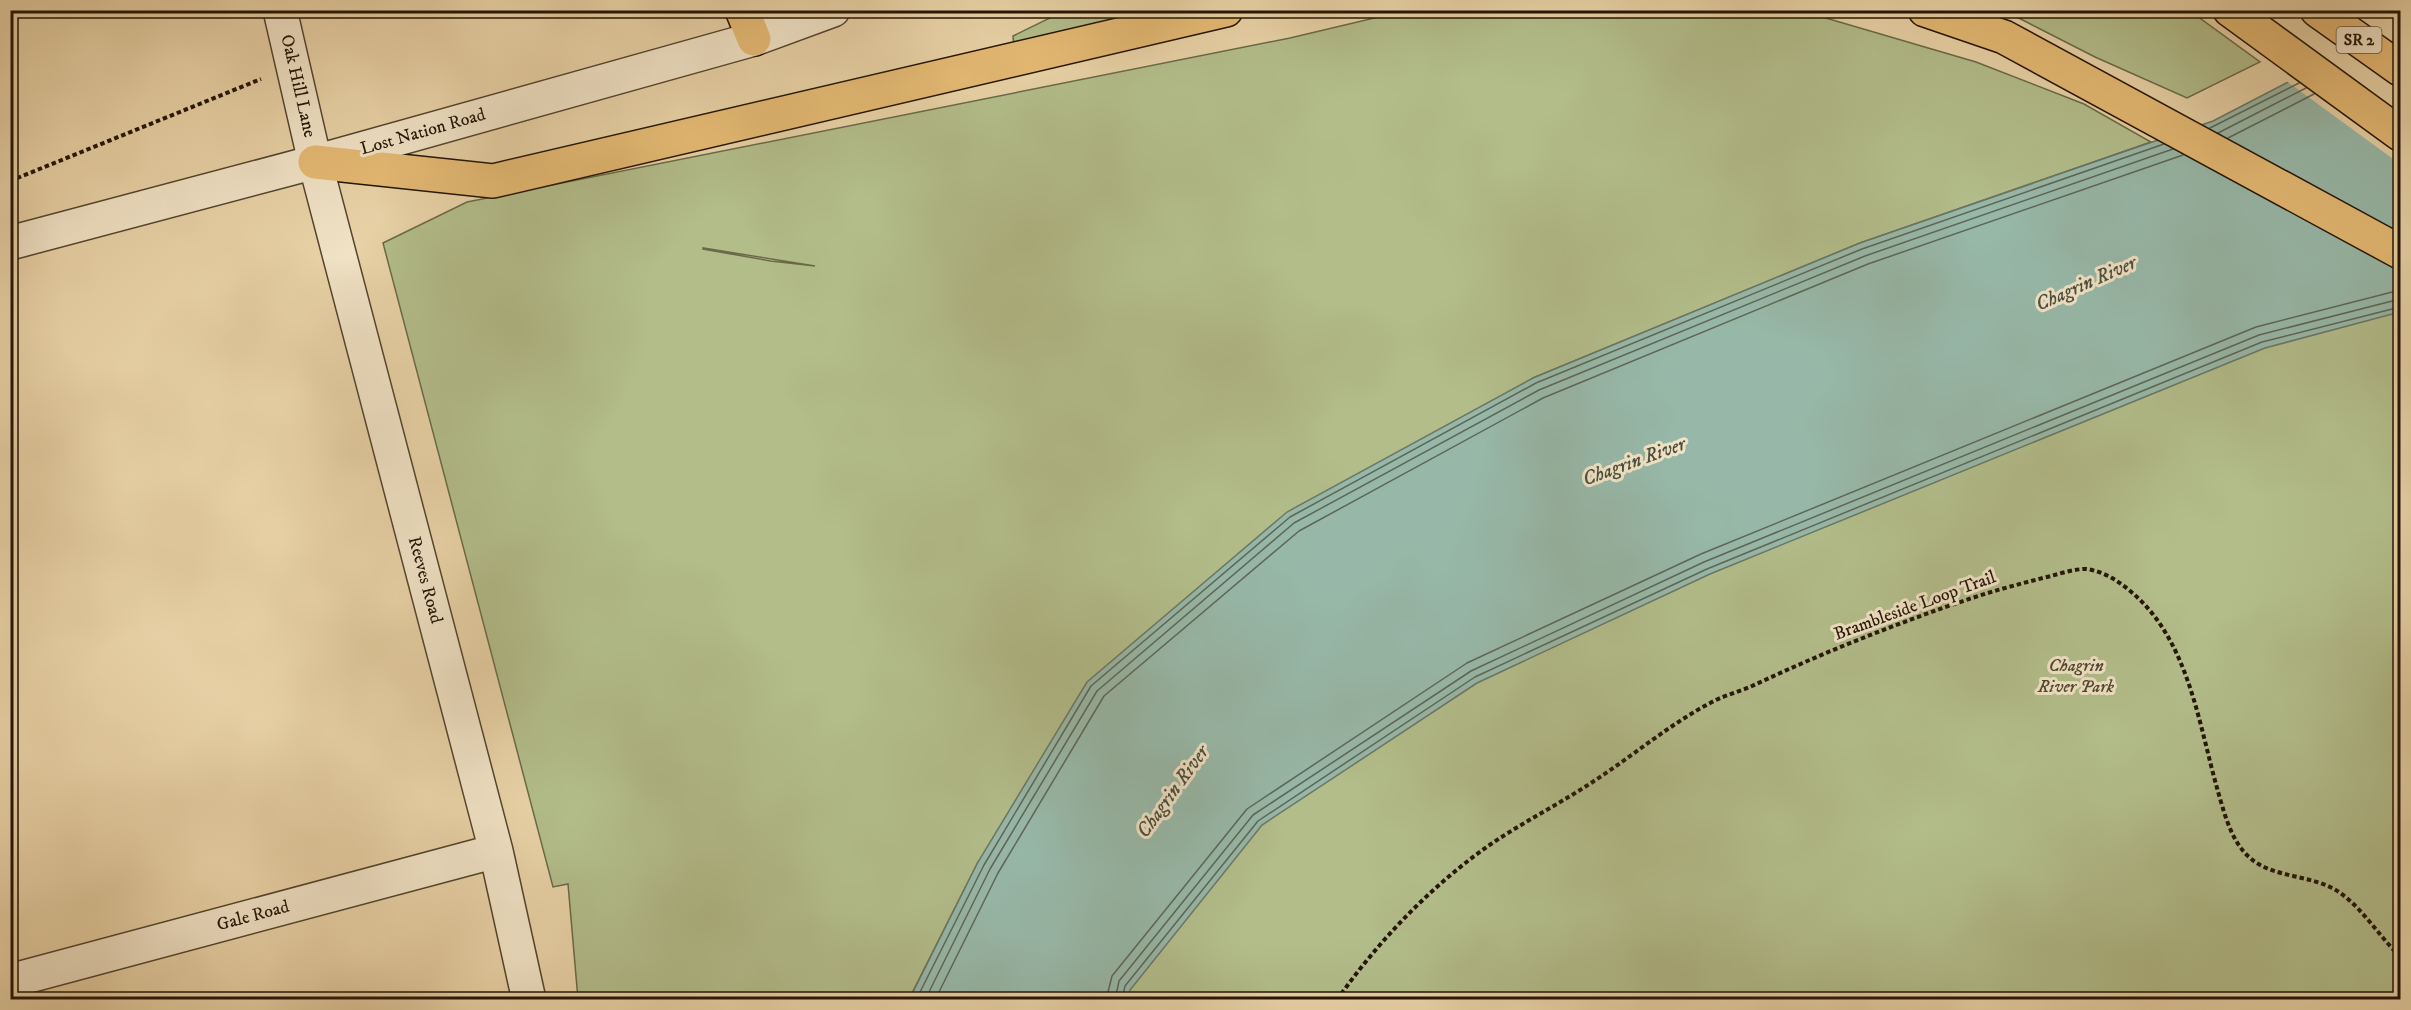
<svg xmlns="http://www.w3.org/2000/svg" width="2411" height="1010" font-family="'IM FELL DW Pica',serif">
<rect width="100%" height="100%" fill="#e8d2a6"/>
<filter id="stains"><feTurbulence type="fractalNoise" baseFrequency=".00333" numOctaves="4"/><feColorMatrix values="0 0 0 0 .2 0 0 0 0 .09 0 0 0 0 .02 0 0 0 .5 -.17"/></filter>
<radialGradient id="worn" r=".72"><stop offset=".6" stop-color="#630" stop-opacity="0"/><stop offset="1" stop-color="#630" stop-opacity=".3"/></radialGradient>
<path fill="#b2bd8a" stroke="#6a6948" stroke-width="1.5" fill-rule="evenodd" d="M1408,10L1802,11L1976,62L2084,104L2151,142L1860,243L1533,378L978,862L909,999H578L568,884L553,887L383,243L467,202L1290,38ZM703,249V248L815,266L771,261Z
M1064,11H1179L1014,48L1013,36Z
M2005,11H2190L2260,62L2187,98L2095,57Z
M2400,296V999L1060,1000L1268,683Z"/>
<path fill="#97b8a8" stroke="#697767" stroke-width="1.5" d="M2400,24V312L2265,348L1710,574L1477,683L1262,825L1130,990L1128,999L909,1000L978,862L1087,682L1287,512L1533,378L1860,243L2213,121Z"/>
<path fill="#e8d2a6" d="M2400,21V164L2285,80Z"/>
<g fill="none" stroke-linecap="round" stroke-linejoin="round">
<path stroke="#5d6657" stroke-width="1.5" d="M2210,128L2299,83
M2218,133L2306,88
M2228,138L2314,94
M916,1000L984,865L1091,686L1290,517L1536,383L1862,249L2164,144
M925,1000L990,869L1097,691L1294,523L1539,390L1865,256L2173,149
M935,1000L998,873L1104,696L1299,531L1543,398L1868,264L2183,155
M1106,1000L1112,976L1247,809L1467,663L1701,554L2256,327L2400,290
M1115,1000L1119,981L1253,815L1471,671L1704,562L2259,335L2400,299
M1122,1000L1125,986L1258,821L1475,677L1707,569L2262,342L2400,307"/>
<g stroke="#54442e" stroke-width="36">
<path id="minor" d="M280,10L315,162L496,851L529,1000
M10,243L315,162L754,39L833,10
M10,981L496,851"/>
</g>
<g stroke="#231506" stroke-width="36">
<path id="highway" d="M742,10L754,39
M1925,10L2004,37L2400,252
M2230,10L2400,134
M2317,10L2400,69
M315,162L493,181L1226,10"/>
</g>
<path stroke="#231506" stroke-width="4" stroke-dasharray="4.5 3" stroke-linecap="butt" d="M10,181L261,79
M1337,1000C1378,941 1432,885 1491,844C1525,821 1561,803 1594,781C1634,755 1670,724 1712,702C1725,695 1739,692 1752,686C1822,653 1895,624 1969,599C1996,590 2023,583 2051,576C2062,573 2074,569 2086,569C2095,570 2105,574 2112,578C2186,623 2196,713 2217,788C2223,809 2230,837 2245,853C2266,877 2303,874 2330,887C2359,901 2377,935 2400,956"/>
<use href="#minor" stroke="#f0e2c5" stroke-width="33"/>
<use href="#highway" stroke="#e4b973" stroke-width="33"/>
</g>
<g text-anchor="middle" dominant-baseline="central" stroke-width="6" stroke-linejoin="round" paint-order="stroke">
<rect fill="#f0e2c5" stroke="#60523f" stroke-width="1.5" x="2336.5" y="27" width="45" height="26" rx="4.5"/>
<g font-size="16" font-weight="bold" fill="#231506">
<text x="2359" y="40">SR 2</text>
</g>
<g font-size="18" fill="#231506" stroke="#f0e2c5">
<text transform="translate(298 86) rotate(77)">Oak Hill Lane</text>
<text transform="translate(423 132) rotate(-16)">Lost Nation Road</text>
<text transform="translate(425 580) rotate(75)">Reeves Road</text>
<text transform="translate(1915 606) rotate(-20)">Brambleside Loop Trail</text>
<text transform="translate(253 916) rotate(-15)">Gale Road</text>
</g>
<g font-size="18" font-style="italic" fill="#4e472e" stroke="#f0e2c5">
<text x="2076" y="666">Chagrin<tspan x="2076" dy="21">River Park</tspan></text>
</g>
<g font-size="20" font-style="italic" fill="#4c4e3f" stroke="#f0e2c5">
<text transform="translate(2086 284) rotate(-24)">Chagrin River</text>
<text transform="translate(1634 462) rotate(-20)">Chagrin River</text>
<text transform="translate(1173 792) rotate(-54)">Chagrin River</text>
</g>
</g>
<rect width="2411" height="1010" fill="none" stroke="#e8d2a6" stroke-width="36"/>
<rect x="12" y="12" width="2387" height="986" fill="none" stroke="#231506" stroke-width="3"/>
<rect x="18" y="18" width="2375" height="974" fill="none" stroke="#231506" stroke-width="1.5"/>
<rect width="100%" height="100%" filter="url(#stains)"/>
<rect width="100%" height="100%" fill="url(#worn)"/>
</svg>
